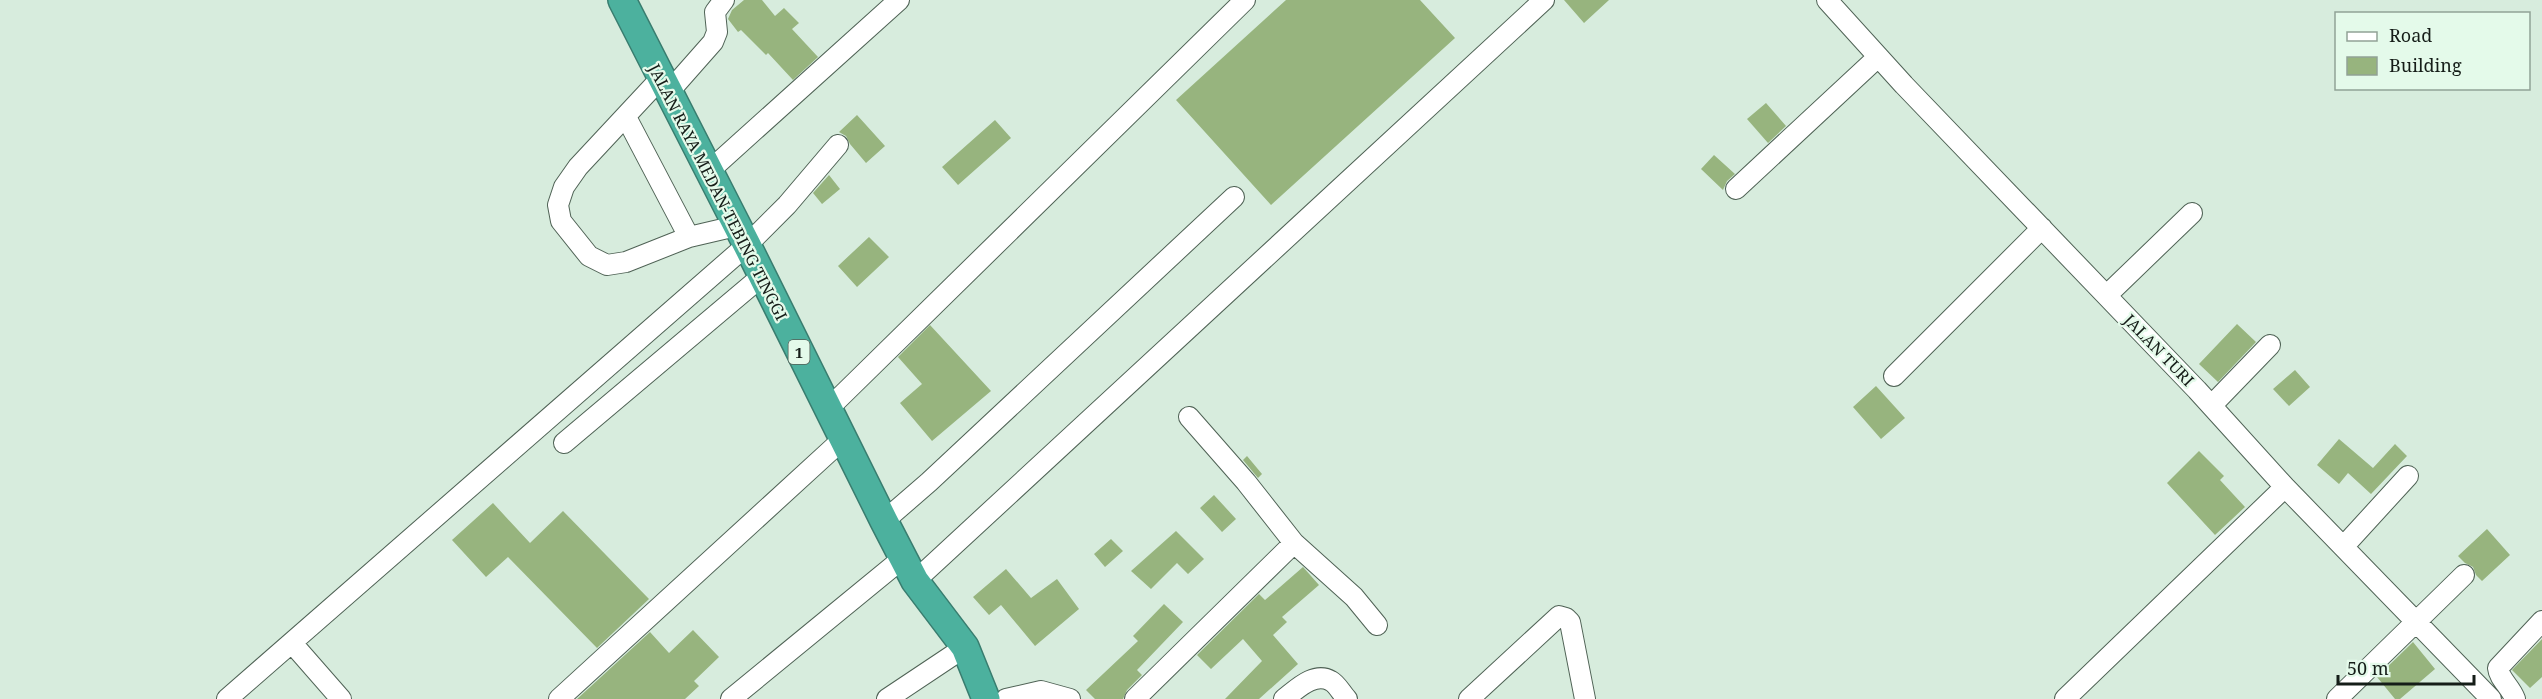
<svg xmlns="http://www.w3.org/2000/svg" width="2542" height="699" font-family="'Noto Serif',serif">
<rect width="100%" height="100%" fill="#d7ecdd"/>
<path fill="#97b47e" d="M744,0H762L775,16L784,8L799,23L792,29L818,57L793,80L768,53L766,55L741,30L738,32L728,19L732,10Z
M1286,0H1420L1455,38L1271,205L1176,100Z
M1564,0H1609L1584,23Z
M1766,103L1786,126L1768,143L1747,119Z
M857,115L885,146L866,163L850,144L846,136L839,132Z
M995,120L1011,138L958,185L942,167Z
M1714,155L1735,174L1727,181L1723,190L1701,169Z
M829,175L840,189L822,204L813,193Z
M869,237L889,257L857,287L838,266Z
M2237,324L2256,342L2218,382L2199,364Z
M930,325L991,391L932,441L900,403L922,384L898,357Z
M2295,370L2310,387L2289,406L2273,389Z
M1876,386L1905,418L1881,439L1853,407Z
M2339,439L2373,468L2395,444L2407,456L2371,494L2348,473L2339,484L2317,465Z
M2199,451L2224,476L2220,480L2245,507L2215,535L2167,483Z
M1247,456L1262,474L1258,478L1243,460Z
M1214,495L1236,519L1222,532L1200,508Z
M493,503L530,543L563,511L649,599L597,648L508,557L486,577L452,540Z
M2487,529L2510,555L2482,581L2476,575L2473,567L2465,563L2458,556Z
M1176,531L1204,559L1188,574L1177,563L1151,589L1131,571Z
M1111,539L1123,551L1105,567L1094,554Z
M1303,567L1319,585L1282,617L1287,622L1273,635L1298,664L1259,699H1225L1262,661L1243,639L1211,669L1197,655L1259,594L1265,600Z
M1006,569L1031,598L1057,579L1079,609L1035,646L1001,605L989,615L973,597Z
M1164,604L1183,622L1137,670L1142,675L1127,690L1123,699H1095L1086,690L1138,641L1133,636Z
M693,630L719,657L694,681L699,686L685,699H577L650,632L669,653Z
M2542,639V677L2530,688L2512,670Z
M2413,642L2435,669L2400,699H2395L2377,677Z"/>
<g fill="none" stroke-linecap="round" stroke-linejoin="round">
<g stroke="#4f6255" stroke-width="22">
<path id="minor" d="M1827,0L1904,85L2197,390L2285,487L2491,699
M661,78L578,167L564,187L558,205L561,221L589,256L607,265L626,262L689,237L736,226
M668,93L713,42L717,32L715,12L724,0
M626,117L689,237
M708,172L899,0
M1736,189L1878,57
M2107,295L2192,213
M1894,376L2042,228
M2212,405L2270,345
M828,409L1245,0
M1189,417L1246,482L1294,543
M564,443L761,277
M884,521L929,482L1234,197
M2344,546L2408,476
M915,581L1544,0
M292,643L341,699
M227,699L747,245L787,205L838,145
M559,699L842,440
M731,699L903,558
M887,699L965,647
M1006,699L1041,691L1070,699
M1135,699L1294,543L1354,597L1377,625
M1284,699C1296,690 1314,671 1331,681C1337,684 1342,694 1347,699
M1469,699L1559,616L1566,618L1570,622L1585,699
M2065,699L2285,487
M2337,699L2464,575
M2515,699C2511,687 2499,679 2498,668L2542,621"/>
</g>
<g stroke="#397d6f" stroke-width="30">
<path id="highway" d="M622,0L747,245L884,521L915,581L965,647L986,699"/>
</g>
<use href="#minor" stroke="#fff" stroke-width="20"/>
<use href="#highway" stroke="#4cb19e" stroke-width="27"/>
</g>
<g text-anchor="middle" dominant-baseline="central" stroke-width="4.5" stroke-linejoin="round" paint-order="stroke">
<rect fill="#e4faea" stroke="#535f57" stroke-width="1.5" x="788.5" y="340" width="21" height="24" rx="4.5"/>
<g font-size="15" font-weight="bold" fill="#151d18">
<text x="799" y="352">1</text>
</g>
<g font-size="16" fill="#151d18" stroke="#e4faea">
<text transform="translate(718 192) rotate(63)">JALAN RAYA MEDAN-TEBING TINGGI</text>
<text transform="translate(2159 350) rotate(46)">JALAN TURI</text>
</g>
</g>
<rect x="2335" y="12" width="195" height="78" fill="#e4faea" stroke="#91a296" stroke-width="1.5"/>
<rect x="2347" y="32" width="30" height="9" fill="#ffffff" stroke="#91a296" stroke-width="1.5"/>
<text x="2389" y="42" font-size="18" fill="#151d18">Road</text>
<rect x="2347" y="57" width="30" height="18" fill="#97b47e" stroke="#91a296" stroke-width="1.5"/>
<text x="2389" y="72" font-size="18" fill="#151d18">Building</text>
<path d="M2338 675v9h136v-9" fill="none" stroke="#151d18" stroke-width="3"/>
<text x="2347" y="675" font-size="18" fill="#151d18" stroke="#e4faea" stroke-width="4.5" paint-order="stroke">50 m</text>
</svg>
